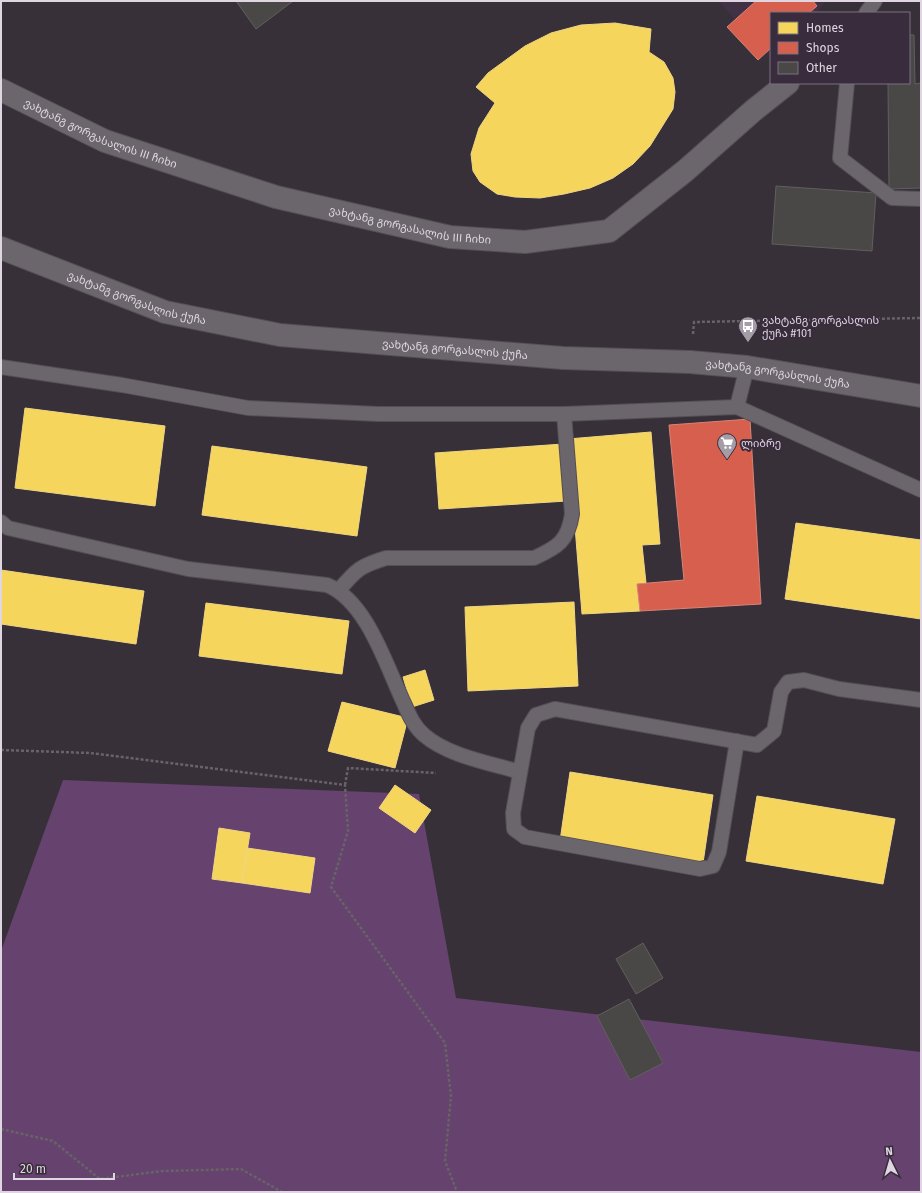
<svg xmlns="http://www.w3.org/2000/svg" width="922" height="1193" font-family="'Fira Sans','Noto Sans Georgian',sans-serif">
<rect width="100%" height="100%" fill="#373038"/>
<path fill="#413144" d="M718,1H827L816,13H771V58Z"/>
<path fill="#66426e" d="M63,780L419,794L456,998L921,1052V1192H1V951Z"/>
<path fill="#f6d55c" stroke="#efd584" d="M615,23L651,29L649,52L664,62L673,78L675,92L673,109L650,146L633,164L613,178L590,188L564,194L540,198L515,197L497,194L480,182L473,171L471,154L479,128L495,103L476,87L488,73L525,46L551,33L581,25Z
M25,408L165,426L155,506L15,488Z
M651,432L660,544L642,545L646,583L637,584L640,611L582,614L568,439Z
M563,444L567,501L439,509L435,453Z
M212,446L367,467L357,536L202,515Z
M796,523L921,540V619L785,599Z
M1,570L144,591L136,644L1,624Z
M574,602L578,686L468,691L465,607Z
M206,603L349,621L342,674L199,656Z
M425,670L434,700L412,707L403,677Z
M342,702L408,718L395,768L328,751Z
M570,772L713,795L703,863L560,841Z
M395,785L431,810L415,833L379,808Z
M757,796L895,819L883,884L746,861Z
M219,828L250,833L242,883L212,879Z
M247,848L315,858L310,893L242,883Z"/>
<path fill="#d6604d" stroke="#d98379" d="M756,1H813L817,6L809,13H771V48L758,60L727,27Z
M750,419L761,604L640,611L637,584L684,580L669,425Z"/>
<path fill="#4a4847" stroke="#615f5e" d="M236,1H293L256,29Z
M909,35H914L915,84L921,83V188L889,189L888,83H909Z
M776,186L876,193L872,251L772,244Z
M643,943L663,978L636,994L616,959Z
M629,999L663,1063L630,1080L597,1016Z"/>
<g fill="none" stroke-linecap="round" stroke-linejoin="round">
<g stroke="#554e56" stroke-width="16">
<path id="service" d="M866,13L875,1
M847,83L840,158L892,198L921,199
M1,367L122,385L248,408L378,414H564L737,407L747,367
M737,407L921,490
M1,522L8,528L188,569L327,585C366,601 385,662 402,699C408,712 413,726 424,735C448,756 490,763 520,772
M339,590C357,569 360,566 386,558H534C558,547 568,541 572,514L564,414
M737,741L719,852L713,866L700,869L525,837L514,829L513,813L528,728L536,715L555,709L757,745L774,731L781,692L788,682L804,680L839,689L921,700"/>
</g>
<g stroke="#554e56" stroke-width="24">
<g id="minor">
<path id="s1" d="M1,90L105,141L276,197L450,237L525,242L609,231L685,171L754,110L788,83"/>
</g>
</g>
<g stroke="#554e56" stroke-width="24">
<g id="tertiary">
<path id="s2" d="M1,248L165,312L280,335L563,358L690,362L747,367L921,396"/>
</g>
</g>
<path stroke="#676368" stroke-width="2.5" stroke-dasharray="3 2" stroke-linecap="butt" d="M693,334L694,322L921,318
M1,750L90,753L345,785L348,831L331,887L445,1043L451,1096L445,1161L457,1192
M345,785L348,768L436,773
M1,1129L53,1141L100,1179L162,1171L241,1169L282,1192"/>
<use href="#service" stroke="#6b666c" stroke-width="14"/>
<use href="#minor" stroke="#6b666c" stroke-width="22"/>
<use href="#tertiary" stroke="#6b666c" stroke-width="22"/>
</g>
<defs>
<g id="bus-pin" transform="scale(1)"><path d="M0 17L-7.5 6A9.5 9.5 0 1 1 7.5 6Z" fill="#a49ca6" stroke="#392c3c"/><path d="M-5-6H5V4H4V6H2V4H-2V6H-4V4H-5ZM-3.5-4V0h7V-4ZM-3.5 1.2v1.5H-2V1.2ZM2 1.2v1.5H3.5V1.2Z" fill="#fff"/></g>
<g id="supermarket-pin" transform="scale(1)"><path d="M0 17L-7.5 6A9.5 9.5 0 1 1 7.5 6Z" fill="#a49ca6" stroke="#392c3c"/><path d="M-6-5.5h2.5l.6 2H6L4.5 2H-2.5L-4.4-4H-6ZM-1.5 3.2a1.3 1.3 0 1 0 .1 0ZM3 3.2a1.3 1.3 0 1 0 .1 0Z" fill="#fff"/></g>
</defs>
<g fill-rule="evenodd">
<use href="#bus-pin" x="748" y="326"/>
<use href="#supermarket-pin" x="727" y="443"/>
</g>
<g text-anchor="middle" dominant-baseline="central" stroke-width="4" stroke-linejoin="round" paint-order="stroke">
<g font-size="11" fill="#dfd6e1" stroke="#392c3c">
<text stroke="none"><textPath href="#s1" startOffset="109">ვახტანგ გორგასალის III ჩიხი</textPath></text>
<text stroke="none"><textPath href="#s1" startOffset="433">ვახტანგ გორგასალის III ჩიხი</textPath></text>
<text stroke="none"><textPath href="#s2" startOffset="145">ვახტანგ გორგასლის ქუჩა</textPath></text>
<text stroke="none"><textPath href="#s2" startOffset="469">ვახტანგ გორგასლის ქუჩა</textPath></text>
<text stroke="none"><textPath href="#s2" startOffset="793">ვახტანგ გორგასლის ქუჩა</textPath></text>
</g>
<g font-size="11" fill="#dfd6e1" stroke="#392c3c" text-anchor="start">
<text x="762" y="320">ვახტანგ გორგასლის<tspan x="762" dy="13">ქუჩა #101</tspan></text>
<text x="741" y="443">ლიბრე</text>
</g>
</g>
<rect width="922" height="1193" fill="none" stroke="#dfd6e1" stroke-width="4"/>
<rect x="770" y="12" width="140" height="72" fill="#392c3c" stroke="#7b707e"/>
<rect x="778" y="22" width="20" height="12" fill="#f6d55c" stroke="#7b707e"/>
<text x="806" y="32" font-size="12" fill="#dfd6e1">Homes</text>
<rect x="778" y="42" width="20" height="12" fill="#d6604d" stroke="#7b707e"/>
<text x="806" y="52" font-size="12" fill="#dfd6e1">Shops</text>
<rect x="778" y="62" width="20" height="12" fill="#4a4847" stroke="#7b707e"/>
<text x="806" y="72" font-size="12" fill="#dfd6e1">Other</text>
<g transform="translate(890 1161) rotate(355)" stroke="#392c3c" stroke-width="3" paint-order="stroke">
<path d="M0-3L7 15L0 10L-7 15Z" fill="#dfd6e1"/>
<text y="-6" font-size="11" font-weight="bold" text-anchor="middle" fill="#dfd6e1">N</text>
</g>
<path d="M14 1173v6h100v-6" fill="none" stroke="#dfd6e1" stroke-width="2"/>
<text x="20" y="1173" font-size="12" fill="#dfd6e1" stroke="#392c3c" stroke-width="3" paint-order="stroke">20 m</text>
</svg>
